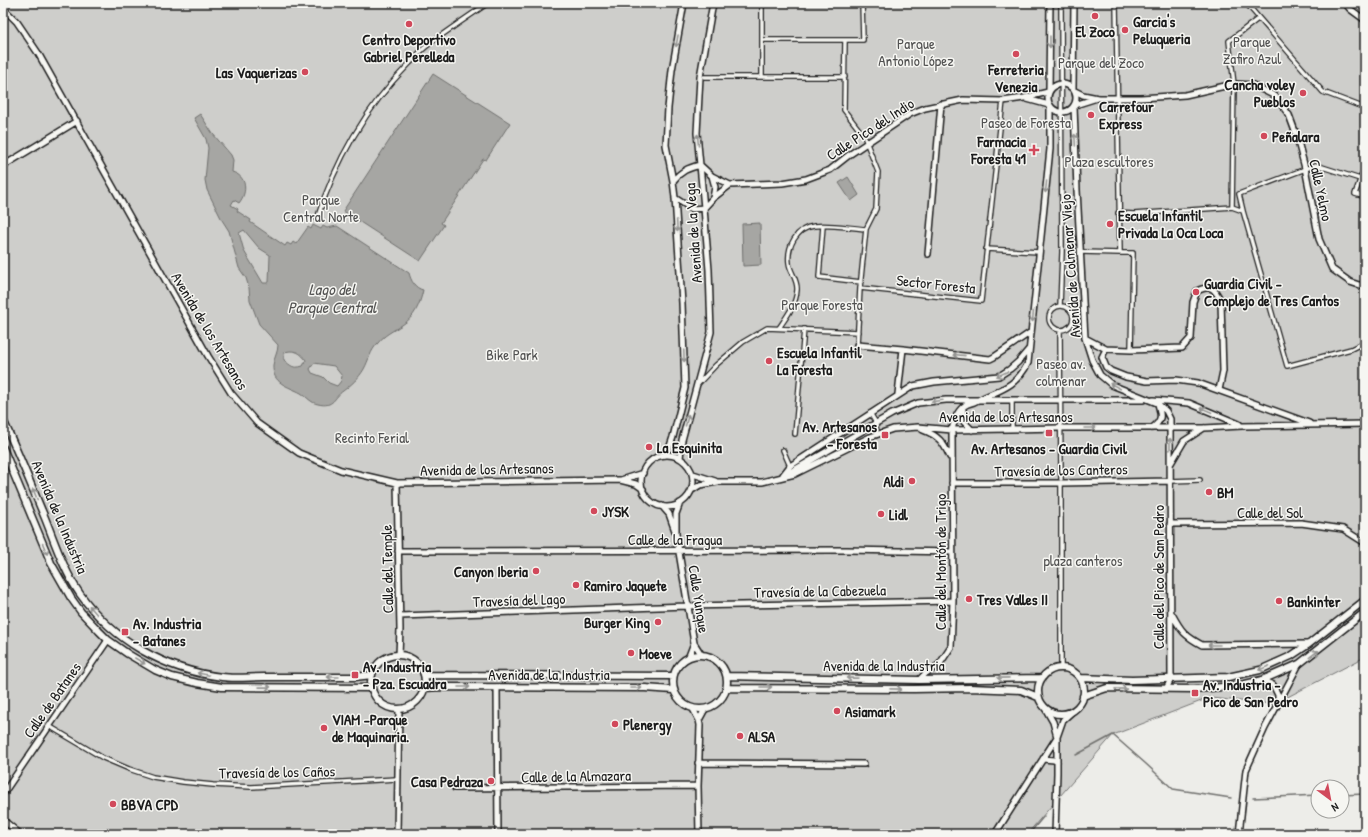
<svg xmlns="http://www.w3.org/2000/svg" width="1368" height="837" font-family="'Patrick Hand',sans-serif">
<rect width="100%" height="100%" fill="#edede9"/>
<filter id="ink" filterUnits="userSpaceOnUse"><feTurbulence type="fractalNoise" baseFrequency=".025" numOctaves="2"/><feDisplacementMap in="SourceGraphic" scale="8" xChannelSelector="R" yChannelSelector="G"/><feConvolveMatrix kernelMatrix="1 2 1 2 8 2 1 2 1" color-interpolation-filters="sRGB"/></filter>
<g filter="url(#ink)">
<path fill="#cececb" stroke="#757574" d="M3,3H1365V655L1361,659L1274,704L1209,698L1113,735L1027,834H3Z"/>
<path fill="#a6a6a3" stroke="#6f6f6d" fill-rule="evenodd" d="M433,74L510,123L486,160L483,159L441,223L444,225L420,261L343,211Z
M200,114L213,134L231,155L233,160L232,172C247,176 248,192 239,203L234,200L231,205L238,209L237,211L251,220L250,222L285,246L287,243L291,245L293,242L296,244L308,227L311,229L313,225L321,229L323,226L327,228L337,226L409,273C411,281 415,288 423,290C420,304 415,317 402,325C393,331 384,335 378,343C370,351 369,360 364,369C359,378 351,385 343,391C334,397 334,408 318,404C311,403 307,397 301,393C288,386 272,384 273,365C274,358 278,352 278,345L259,324L250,300L249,288L246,278L239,268L229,231L222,220L207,190L205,180L208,148L206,139L194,118ZM244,230L259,248L270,255L269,282L267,283H263L244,251L239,233ZM290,351C298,351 301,354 306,360L303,366C293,369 291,366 284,360V352ZM314,363L334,366L342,376L341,381L337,386L329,383L323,377L312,373L310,369Z
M848,177L859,195L851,201L839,183Z
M760,223L761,265L743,266L742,224Z"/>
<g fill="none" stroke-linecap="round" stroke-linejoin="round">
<path stroke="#6f6f6d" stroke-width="1.5" d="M1076,755L1113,735L1146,764L1173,789L1231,798
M1342,795L1365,794
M1253,798L1318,795
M1029,834L1044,816"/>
<g stroke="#1c1c1c" stroke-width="6">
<path id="pedestrian" d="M762,3V77
M1116,3L1120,253H1133L1131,350
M1246,3L1323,92L1365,108
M1259,18L1229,41L1234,84L1232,207L1243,211L1287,366L1351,349L1365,342
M762,40H863L862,3
M845,40L844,110L864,136L878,172L876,209L866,229L860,288L857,345
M704,77H845
M1365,166L1355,194L1365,197
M1243,211L1239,194L1316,165L1360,179
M1118,213L1134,214L1232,207
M317,219C335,162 366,107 409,64C415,58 421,50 428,45C448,30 468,17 488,3
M823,226L819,277L861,282
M986,249L1039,252
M1081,252L1120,253
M860,288L981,301L1003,101
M1060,306L1062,252L1061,3
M1049 318a12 12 0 1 1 24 0a12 12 0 1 1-24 0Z
M779,328C787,316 796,305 797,290C798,280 790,272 789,263C787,247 796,228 814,226C831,224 849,228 866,229
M1060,330L1061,479
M698,384L716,365L743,342L767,328L858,332
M870,413L876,423L877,434
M1012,428V400
M795,434L804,329
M783,450L790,466
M1170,481L1200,480
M1061,483V668
M49,726L103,758L129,769L153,777L183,782L213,785L251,787L397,779"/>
</g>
<g stroke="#1c1c1c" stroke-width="8">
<path id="minor" d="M1345,3L1350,9L1365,20
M3,8L17,22L38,53L208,356L231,393L257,423L299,453L341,470L397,483L620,480L636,484L643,489
M1048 98a14 14 0 1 1 28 0a14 14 0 1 1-28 0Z
M1073,88L1074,3
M1049,90L1050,3
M1075,91L1083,95L1098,98H1141L1185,95L1234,84L1253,85L1275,96L1289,115L1296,134L1305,168L1319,239L1332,269L1350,282L1359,285H1365
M1027,99L1049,105
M1075,105L1097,98
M1074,106L1077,190L1085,338L1092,360L1100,375L1112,385L1157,403L1166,411L1170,419L1171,679L1166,689
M3,166L77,121
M712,176L730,185L782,183L806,179L830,170L849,155L910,114L925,108L963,100L1003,101L1024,98L1048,92
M673,181C681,171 688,168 700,165L712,176L715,187L713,198L704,208L692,209L675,198
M713,198L730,185
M928,254L941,104
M1085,338L1106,349L1131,350L1182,348L1191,338L1193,302L1197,291C1211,284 1215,288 1221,302L1223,371L1219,390
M857,345L903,349
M1106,349L1102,357L1106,367L1111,371L1126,377L1147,381L1176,380L1198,383L1309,423
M898,394L903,349L990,359L994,357L1031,332
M1153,400L1189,403L1239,424
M963,407V421L972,430
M1152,428C1163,420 1161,415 1158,404
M923,430C939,436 943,442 950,457
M664,455L669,449L673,437L685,388L682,303L675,198L673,181L666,145L668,108L672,70L684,3
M641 481a26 26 0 1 1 52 0a26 26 0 1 1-52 0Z
M680,458L682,440L711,332L709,270L704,208L697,133L700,77L713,3
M1171,463L1184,441L1204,428
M693,474L715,481
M787,474L892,414L918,403L946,400H1143
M783,475L790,466L913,386L934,382L999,376L1010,369L1018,362L1029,349
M621,480L643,473
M397,483L400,629L399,655
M952,483H1061L1170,481
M692,490L700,485L718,482H762L795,474L870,437L893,429L918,427L952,430L1061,428H1204L1242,426L1365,424
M680,503L676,514V534L694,643L689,656
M662,506L669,514L675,531
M1170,524L1301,523L1343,529L1365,543
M398,551L847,550L952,552
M1172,614C1181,631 1185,636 1202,645L1309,644
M400,616L687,606L953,601
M694,643L701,654
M919,680L926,673L939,665L951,647L953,601L952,430C954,422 956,413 963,407C965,405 970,403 974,402C997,390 1015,389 1028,363L1050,149V106
M1262,680L1273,685L1278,695V703
M497,687L498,834
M1045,708L1053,722L1057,737V773L1055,834
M693,709L699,720L700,725L698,786L699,834
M699,720L705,709
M1043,759L1054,760L1057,762
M698,763L864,764
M455,788L698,786
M3,794L108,640
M3,820L20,834
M397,834L399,710
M995,834L1057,737L1063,720L1073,711
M1239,834L1246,770L1265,728L1299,664"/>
</g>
<g stroke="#1c1c1c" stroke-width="9">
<path id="tertiary" d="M3,420C18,452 31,485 45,518C55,543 64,571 80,594C114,641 165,670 222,677C235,679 250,677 264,677C294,677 324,677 355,677L372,675
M3,448L51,563L71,598L81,612L99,631L108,640L128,654L155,670L172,677L197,683L222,687L371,688
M673 682a27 27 0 1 1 54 0a27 27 0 1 1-54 0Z
M371 682a27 27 0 1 1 54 0a27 27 0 1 1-54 0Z
M1038 691a23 23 0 1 1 46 0a23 23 0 1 1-46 0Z
M425,675L673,676
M727,676L919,680L1042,678
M1080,678L1132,680L1228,677L1260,670L1291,656L1309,644L1365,600
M425,688L440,687L645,688L673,690
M727,688L914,689L970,688L1021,690L1038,697
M1083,696L1107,688L1194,689L1237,686L1262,680L1299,664L1365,612"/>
</g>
<use href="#pedestrian" stroke="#f6f6f2" stroke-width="3.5"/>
<use href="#minor" stroke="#f6f6f2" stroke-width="5"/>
<use href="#tertiary" stroke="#f6f6f2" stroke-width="6"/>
</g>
<defs><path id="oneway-shaft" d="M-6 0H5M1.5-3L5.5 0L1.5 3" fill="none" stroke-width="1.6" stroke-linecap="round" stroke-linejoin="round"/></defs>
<g stroke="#949492">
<use href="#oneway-shaft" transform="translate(677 41) rotate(100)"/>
<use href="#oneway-shaft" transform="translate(1050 42) rotate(90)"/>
<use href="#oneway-shaft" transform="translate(698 140) rotate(-95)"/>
<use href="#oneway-shaft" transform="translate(1075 140) rotate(-93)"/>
<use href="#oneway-shaft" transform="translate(1046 187) rotate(96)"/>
<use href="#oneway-shaft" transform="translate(677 226) rotate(86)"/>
<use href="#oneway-shaft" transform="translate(1033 316) rotate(95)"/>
<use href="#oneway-shaft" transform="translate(959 355) rotate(-174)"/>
<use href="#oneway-shaft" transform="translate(684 356) rotate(88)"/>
<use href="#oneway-shaft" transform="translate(1002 374) rotate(155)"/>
<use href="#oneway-shaft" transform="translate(1115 386) rotate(-152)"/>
<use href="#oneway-shaft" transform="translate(937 401) rotate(173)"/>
<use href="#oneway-shaft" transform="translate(1206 410) rotate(-157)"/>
<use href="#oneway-shaft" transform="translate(687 420) rotate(-76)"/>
<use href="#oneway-shaft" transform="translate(1090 428)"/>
<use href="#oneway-shaft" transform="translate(1170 444) rotate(-90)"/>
<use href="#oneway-shaft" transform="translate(35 494) rotate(-112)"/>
<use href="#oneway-shaft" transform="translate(45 549) rotate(67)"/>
<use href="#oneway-shaft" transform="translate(93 610) rotate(-131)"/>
<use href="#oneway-shaft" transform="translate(1214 645) rotate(180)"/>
<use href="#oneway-shaft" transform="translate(1314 654) rotate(-37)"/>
<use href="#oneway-shaft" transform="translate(140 661) rotate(30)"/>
<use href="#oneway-shaft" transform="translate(1264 668) rotate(158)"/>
<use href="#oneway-shaft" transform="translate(203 674) rotate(-168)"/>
<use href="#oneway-shaft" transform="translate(333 677) rotate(-180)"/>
<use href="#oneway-shaft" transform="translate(852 678) rotate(-179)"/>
<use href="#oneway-shaft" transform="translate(1003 678) rotate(179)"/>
<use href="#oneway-shaft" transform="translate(265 687) rotate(-1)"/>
<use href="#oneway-shaft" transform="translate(464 687)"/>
<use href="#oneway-shaft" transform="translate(766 687)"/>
<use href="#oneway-shaft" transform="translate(636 688)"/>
<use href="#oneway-shaft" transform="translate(896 689) rotate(1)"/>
<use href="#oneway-shaft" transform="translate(1121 689) rotate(1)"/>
</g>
</g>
<g fill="#d1495b" stroke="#f6f6f2" stroke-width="1.5">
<circle cx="1095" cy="16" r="4"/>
<circle cx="409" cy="24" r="4"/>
<circle cx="1125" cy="30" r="4"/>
<circle cx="1016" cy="54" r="4"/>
<circle cx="305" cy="72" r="4"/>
<circle cx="1303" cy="93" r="4"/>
<circle cx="1091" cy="115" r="4"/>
<circle cx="1264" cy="136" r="4"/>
<path d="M1032 144h4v4h4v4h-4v4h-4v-4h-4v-4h4z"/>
<circle cx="1110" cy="224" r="4"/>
<circle cx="1196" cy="292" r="4"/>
<circle cx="769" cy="361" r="4"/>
<rect x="1045" y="429" width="8" height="8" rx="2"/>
<rect x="881" y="431" width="8" height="8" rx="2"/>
<circle cx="649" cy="447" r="4"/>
<circle cx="912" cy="481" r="4"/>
<circle cx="1209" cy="492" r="4"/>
<circle cx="594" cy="511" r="4"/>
<circle cx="881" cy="514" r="4"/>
<circle cx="536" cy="571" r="4"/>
<circle cx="576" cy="585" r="4"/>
<circle cx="969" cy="599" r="4"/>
<circle cx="1279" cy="601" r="4"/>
<circle cx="658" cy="622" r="4"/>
<rect x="121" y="628" width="8" height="8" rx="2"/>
<circle cx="631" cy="653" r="4"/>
<rect x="351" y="671" width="8" height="8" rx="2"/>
<rect x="1191" y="689" width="8" height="8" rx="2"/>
<circle cx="837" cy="711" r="4"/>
<circle cx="615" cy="724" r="4"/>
<circle cx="324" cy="728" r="4"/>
<circle cx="740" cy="736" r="4"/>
<circle cx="491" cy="781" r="4"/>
<circle cx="113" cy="804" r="4"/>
</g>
<g text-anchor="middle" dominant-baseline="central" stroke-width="3" stroke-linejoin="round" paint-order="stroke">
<g font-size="15" font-weight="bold" fill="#1c1c1c" stroke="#f6f6f2" text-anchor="start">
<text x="1133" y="21">Garcia's<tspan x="1133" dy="17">Peluqueria</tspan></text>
<text x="1095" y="31" text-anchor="middle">El Zoco</text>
<text x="409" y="39" text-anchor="middle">Centro Deportivo<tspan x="409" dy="17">Gabriel Perelleda</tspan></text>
<text x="1016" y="69" text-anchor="middle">Ferreteria<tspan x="1016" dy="17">Venezia</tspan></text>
<text x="297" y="72" text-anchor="end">Las Vaquerizas</text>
<text x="1295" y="84" text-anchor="end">Cancha voley<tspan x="1295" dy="17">Pueblos</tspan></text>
<text x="1099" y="106">Carrefour<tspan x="1099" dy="17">Express</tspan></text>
<text x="1272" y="136">Peñalara</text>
<text x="1026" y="141" text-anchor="end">Farmacia<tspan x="1026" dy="17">Foresta 41</tspan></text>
<text x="1118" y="215">Escuela Infantil<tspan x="1118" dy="17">Privada La Oca Loca</tspan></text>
<text x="1204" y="283">Guardia Civil -<tspan x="1204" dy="17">Complejo de Tres Cantos</tspan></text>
<text x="777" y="352">Escuela Infantil<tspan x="777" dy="17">La Foresta</tspan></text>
<text x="877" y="426" text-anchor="end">Av. Artesanos<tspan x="877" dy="17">- Foresta</tspan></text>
<text x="657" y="447">La Esquinita</text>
<text x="1049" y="448" text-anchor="middle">Av. Artesanos - Guardia Civil</text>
<text x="904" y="481" text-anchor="end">Aldi</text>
<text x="1217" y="492">BM</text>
<text x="602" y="511">JYSK</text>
<text x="889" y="514">Lidl</text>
<text x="528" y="571" text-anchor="end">Canyon Iberia</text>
<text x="584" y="585">Ramiro Jaquete</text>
<text x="977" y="599">Tres Valles II</text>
<text x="1287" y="601">Bankinter</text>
<text x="650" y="622" text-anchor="end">Burger King</text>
<text x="133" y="623">Av. Industria<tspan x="133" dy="17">- Batanes</tspan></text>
<text x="639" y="653">Moeve</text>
<text x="363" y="666">Av. Industria<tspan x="363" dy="17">- Pza. Escuadra</tspan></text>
<text x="1203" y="684">Av. Industria -<tspan x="1203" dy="17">Pico de San Pedro</tspan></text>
<text x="845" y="711">Asiamark</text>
<text x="332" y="719">VIAM -Parque<tspan x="332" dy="17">de Maquinaria.</tspan></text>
<text x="623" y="724">Plenergy</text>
<text x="748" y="736">ALSA</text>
<text x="483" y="781" text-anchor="end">Casa Pedraza</text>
<text x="121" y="804">BBVA CPD</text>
</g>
<g font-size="15" fill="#515151" stroke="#f6f6f2">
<text x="1252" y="41">Parque<tspan x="1252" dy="17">Zafiro Azul</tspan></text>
<text x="916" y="43">Parque<tspan x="916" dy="17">Antonio López</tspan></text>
<text x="1101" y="62">Parque del Zoco</text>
<text x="1026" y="122">Paseo de Foresta</text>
<text x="1109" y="161">Plaza escultores</text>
<text x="321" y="199">Parque<tspan x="321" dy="17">Central Norte</tspan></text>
<text x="822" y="304">Parque Foresta</text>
<text x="512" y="354">Bike Park</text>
<text x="1061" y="363">Paseo av.<tspan x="1061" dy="17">colmenar</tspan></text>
<text x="372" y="437">Recinto Ferial</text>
<text x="1083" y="560">plaza canteros</text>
</g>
<g font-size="15" fill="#1c1c1c" stroke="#f6f6f2">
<text transform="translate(870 129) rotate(-33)">Calle Pico del Indio</text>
<text transform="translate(1321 190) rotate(78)">Calle Yelmo</text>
<text transform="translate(693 233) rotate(-94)">Avenida de la Vega</text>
<text transform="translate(1070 266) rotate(-94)">Avenida de Colmenar Viejo</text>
<text transform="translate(936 284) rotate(6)">Sector Foresta</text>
<text transform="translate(210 331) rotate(59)">Avenida de los Artesanos</text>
<text x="1006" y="416">Avenida de los Artesanos</text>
<text transform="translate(487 469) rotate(-1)">Avenida de los Artesanos</text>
<text transform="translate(1061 470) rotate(-1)">Travesía de los Canteros</text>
<text x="1270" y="512">Calle del Sol</text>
<text transform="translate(60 517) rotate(67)">Avenida de la Industria</text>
<text x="675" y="539">Calle de la Fragua</text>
<text transform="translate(940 562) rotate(-90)">Calle del Montón de Trigo</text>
<text transform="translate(387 569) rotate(-91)">Calle del Temple</text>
<text transform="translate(1158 577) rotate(-90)">Calle del Pico de San Pedro</text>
<text transform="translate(820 591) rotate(-1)">Travesía de la Cabezuela</text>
<text transform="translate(699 599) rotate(81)">Calle Yunque</text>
<text transform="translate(519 600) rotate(-2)">Travesía del Lago</text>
<text x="884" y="665">Avenida de la Industria</text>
<text x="549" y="674">Avenida de la Industria</text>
<text transform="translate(52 700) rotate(-55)">Calle de Batanes</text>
<text transform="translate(277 772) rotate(-1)">Travesía de los Caños</text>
<text transform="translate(576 776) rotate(-1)">Calle de la Almazara</text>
</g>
<g font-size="16" font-style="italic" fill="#535352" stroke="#f6f6f2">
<text x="332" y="289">Lago del<tspan x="332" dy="18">Parque Central</tspan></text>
</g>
</g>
<rect width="1368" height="837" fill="none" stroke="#f6f6f2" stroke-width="16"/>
<rect x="8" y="8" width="1352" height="821" fill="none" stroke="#1c1c1c" stroke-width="1.5" filter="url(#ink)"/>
<g transform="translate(1330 799) rotate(148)"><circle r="19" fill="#f6f6f2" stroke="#9f9f9c"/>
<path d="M0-3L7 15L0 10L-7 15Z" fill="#d1495b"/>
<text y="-6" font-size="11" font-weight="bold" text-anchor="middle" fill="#1c1c1c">N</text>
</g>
</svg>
